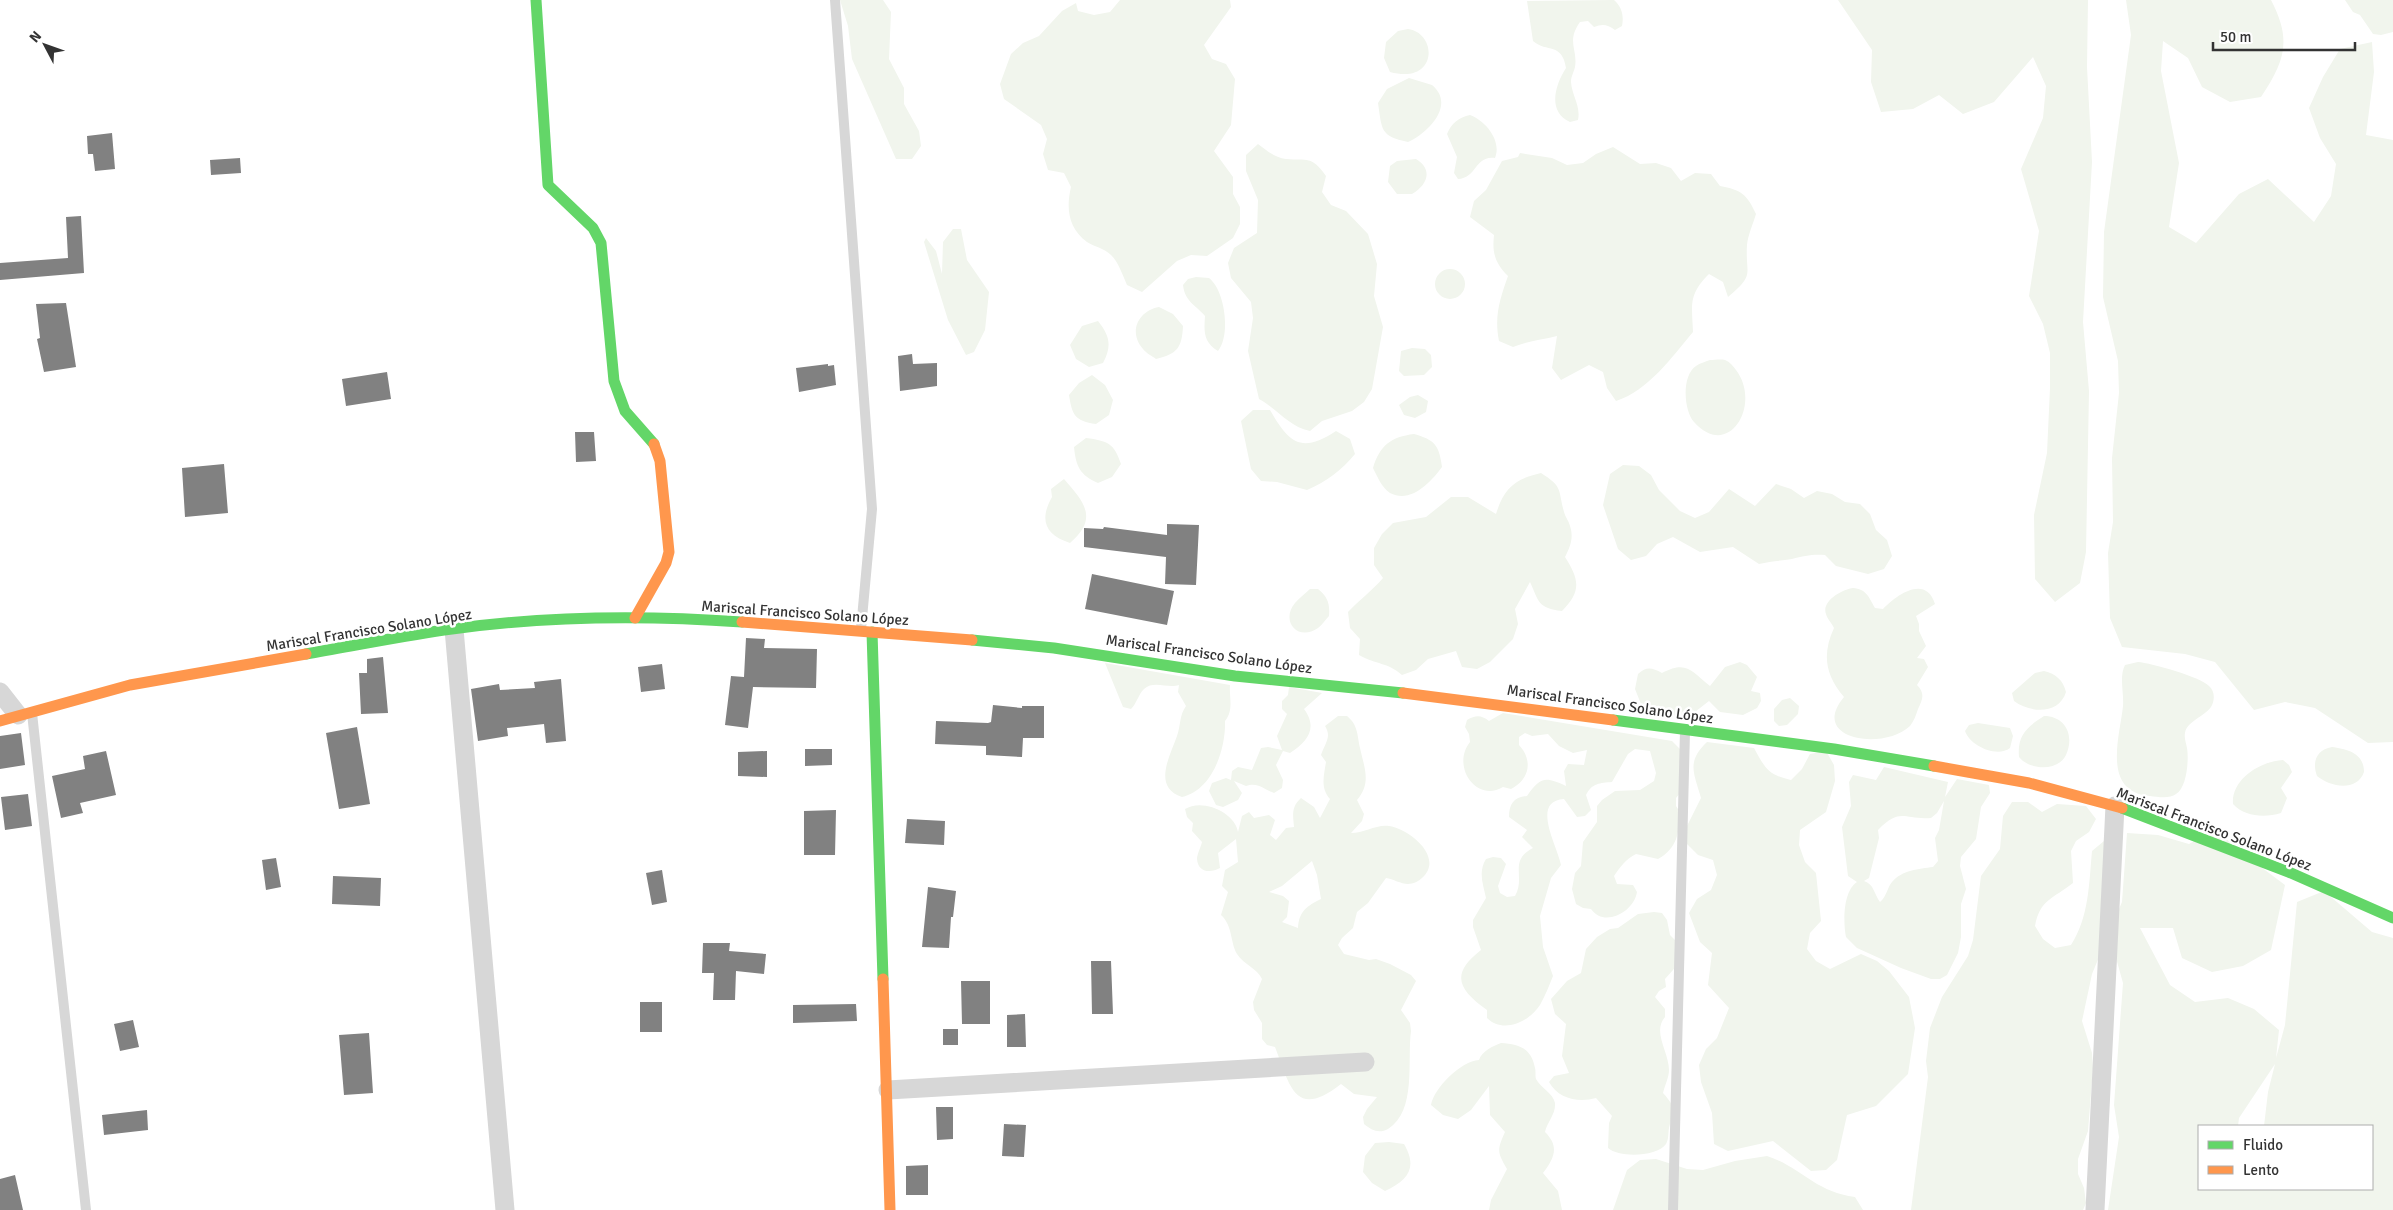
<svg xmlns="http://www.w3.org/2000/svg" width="2393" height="1210" font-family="Signika,sans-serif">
<rect width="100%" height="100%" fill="#fff"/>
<path fill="#f1f5ed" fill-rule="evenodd" d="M840,0H883L891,12L889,59L904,88V104L919,131L921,146L912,159H896L852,59L848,26Z
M1120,0H1230L1231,7L1204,45L1212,59L1226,64L1235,79L1231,125L1214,151L1233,177V194L1240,207V224L1233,238L1207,256L1191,255L1177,261L1142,292L1127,285C1123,276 1118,261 1111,255C1104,248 1095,247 1087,242C1068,228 1066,208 1071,187L1064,173L1048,170L1043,154L1047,139L1041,125L1004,99L1000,84L1011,54L1023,43L1039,36L1062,11L1076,3L1078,11L1094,15L1110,12Z
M1614,0C1622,7 1624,16 1622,26L1615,30C1607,24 1602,24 1594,27L1588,21L1580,22C1566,42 1578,49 1575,67C1574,72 1571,76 1571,82C1572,96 1581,106 1578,120L1570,122C1547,112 1555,85 1566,68C1562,42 1547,53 1533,41L1527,1Z
M1838,0H2088L2087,67L2092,162L2083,322L2089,391L2086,552L2080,583L2055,602L2035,579L2034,515L2047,453L2050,388V353L2043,324L2029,296L2039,231L2021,169L2043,118L2046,86L2033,57L1994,102L1963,114L1939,95L1913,109L1881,112L1871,82L1872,50Z
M2126,0H2271C2292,40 2285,61 2261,97L2230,102L2202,87L2188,58L2163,41L2161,71L2179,163L2169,227L2196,243L2239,194L2268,179L2314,222L2331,196L2336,164L2320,138L2309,108L2323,77L2340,49L2372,42L2374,72L2366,135L2393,140V742L2368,743L2315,708L2285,702L2254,710L2215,662L2185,654L2122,647L2110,618L2108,553L2113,522L2112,458L2119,393L2118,361L2103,297L2104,232L2131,35Z
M2345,0H2393V32L2381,35L2373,34L2360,15L2353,12Z
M1408,29C1438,33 1438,85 1390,72L1384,58L1386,42L1398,31Z
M1409,78L1432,85C1456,105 1428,133 1408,142C1380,136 1382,130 1378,103L1387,89Z
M1470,115C1486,121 1502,141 1495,158C1475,155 1477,178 1458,179L1454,173L1457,157L1447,134C1451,124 1459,117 1470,115Z
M1258,144C1266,150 1275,158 1286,159C1308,161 1311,155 1326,176L1322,192L1331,205L1346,211L1368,234L1377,264L1374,296L1383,327L1372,389L1364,402L1352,411L1322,421L1310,431C1288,426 1279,410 1259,399L1248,351L1253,318L1251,302L1231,278L1228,263L1234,248L1257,233L1258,200L1246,171V155Z
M1613,147L1640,164L1656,163L1671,168L1681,181L1695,173L1711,174L1720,186C1741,190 1747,194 1756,214C1753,224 1748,235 1747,245C1745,275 1756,274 1728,297L1723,282L1709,274C1688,295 1692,305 1693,332C1672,357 1648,391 1616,401L1607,388L1603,372L1589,365L1561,380L1552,368L1557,336C1542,340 1527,341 1513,347L1499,341C1494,316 1500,299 1508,276C1495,263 1492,253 1494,235L1470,217L1474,201L1486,190L1502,161L1518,157L1520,153L1552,158L1567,165L1583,163L1596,154Z
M1416,159C1433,169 1428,185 1412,194H1397L1388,182L1390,166L1397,161Z
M953,229H961L967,260L989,292L985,330L974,352L966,355L948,320L924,242L926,238L936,251L942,274L943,242Z
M1435 284a15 15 0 1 1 30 0a15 15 0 1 1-30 0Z
M1196,277L1209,278C1225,290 1231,335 1218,351C1203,342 1204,331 1205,316C1195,304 1185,302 1183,285L1188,279Z
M1159,307L1173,314L1183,326C1182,348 1177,354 1156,359C1152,356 1146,353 1143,349C1128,332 1138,311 1159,307Z
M1098,321C1110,336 1112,346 1103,363L1089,367L1076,359L1070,345L1082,326Z
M1412,348L1425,349L1431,355L1432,367L1424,375L1404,376L1399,371L1401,351Z
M1710,360C1714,360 1721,359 1725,360C1730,362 1733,366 1736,370C1762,404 1729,461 1694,422C1684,411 1681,376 1696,366C1700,363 1705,362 1710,360Z
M1092,375L1105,385L1113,400L1109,415L1096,424C1075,421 1072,415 1069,395L1079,383Z
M1418,395L1428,401L1426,412L1415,418L1404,415L1399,405L1410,397Z
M1253,410H1270C1289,443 1301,454 1336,431L1350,439L1355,454C1342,470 1326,482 1307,490L1277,482L1261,481L1251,469L1241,421Z
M1414,434C1435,440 1439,445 1442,467C1431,482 1411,504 1390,493C1382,488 1377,476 1373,468C1380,445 1391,437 1414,434Z
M1086,438C1108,441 1114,443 1121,464L1112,477L1098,483C1080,475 1076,467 1074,447Z
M1623,465L1639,466L1651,475L1659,490L1680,511L1695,518L1709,512L1729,489L1755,506L1776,484L1791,489L1804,498L1817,491L1832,494L1845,502L1860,504L1870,514L1876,530L1887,540L1892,556L1884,569L1868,574L1836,566L1825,555C1812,554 1804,556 1792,559C1781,561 1770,561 1759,564L1733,547L1700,552L1673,537L1657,544L1646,556L1631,560L1618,549L1603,505L1610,474Z
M1541,473C1563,487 1558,489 1564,512C1565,517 1569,521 1570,526C1574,538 1570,547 1565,557C1579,579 1582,591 1562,611C1538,608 1539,602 1530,582L1515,609L1518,624L1513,639L1490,662L1477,669L1462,667L1456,651L1428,659L1416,670L1402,675C1387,662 1377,665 1359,655L1360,639L1350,628L1348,612C1359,600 1372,591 1383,578L1374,565V548L1382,534L1393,523L1426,517L1451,497H1468L1496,514C1504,488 1515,479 1541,473Z
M1064,479C1084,502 1099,518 1070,543C1045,535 1039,520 1052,497L1051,489Z
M1853,588C1866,589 1869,597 1875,608L1883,609C1896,595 1926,574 1935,604L1916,616L1919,624V631L1926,646L1917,658L1924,659L1928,667L1917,685C1925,693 1923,699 1918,709C1916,715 1914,721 1910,726C1884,751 1808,740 1844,697C1825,675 1822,654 1834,628C1832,623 1827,619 1826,614C1821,601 1843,589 1853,588Z
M1310,589H1318C1328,597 1330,604 1329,616C1325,620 1322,625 1318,628C1298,642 1280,621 1295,603C1299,598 1305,594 1310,589Z
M1740,662L1747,665L1757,677L1751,691L1760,693L1761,701L1757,708L1743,715L1720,712L1709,701L1691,715L1660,716L1648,705L1641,704L1635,689L1638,674C1647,666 1652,668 1662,673C1687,660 1691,671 1710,686L1725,667Z
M2138,662C2151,663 2201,677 2209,686C2215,691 2215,700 2211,707C2204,717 2187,721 2185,733C2184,738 2186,743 2187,748C2189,759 2187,788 2176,794C2170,799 2158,797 2150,796C2101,792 2120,736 2123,706C2124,692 2119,677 2125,665Z
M1105,663L1230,685C1229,698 1234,710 1225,721C1226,748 1213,790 1182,797C1152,787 1170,756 1177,736C1181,725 1179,716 1186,706L1178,692L1179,685C1168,689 1154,680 1144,689C1138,695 1137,703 1131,709L1123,707Z
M2044,671C2056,674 2063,680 2066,692C2059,715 2030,713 2014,701L2012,693L2035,673Z
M1289,687L1322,693L1304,709C1318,728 1308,741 1290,753L1283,751L1276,765L1283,780L1282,788L1274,793C1263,789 1258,782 1246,786L1234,781L1242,793L1238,800L1223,807L1216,805L1209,791L1212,783L1226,778L1231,780L1232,771L1238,767L1252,770L1261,748L1268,747L1282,750L1277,736L1287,714L1282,709V701L1288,695Z
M1790,698L1799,706L1798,714L1787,725L1779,726L1774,721V709L1782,700Z
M1503,713L1672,741L1683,752L1681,792L1676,798V806L1680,812C1679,832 1678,848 1658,859L1636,854C1626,859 1620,867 1614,876L1617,884L1633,885L1637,892C1634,912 1604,928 1591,909L1583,908L1576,904L1572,889L1575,873L1581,866L1583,842L1597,822V806L1602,800L1615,791L1640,790L1654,781L1656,773L1650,751L1635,749L1628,754L1612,782C1600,783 1592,783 1586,795L1591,810L1585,816L1577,817L1564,799C1530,801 1558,847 1561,865L1551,878L1540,916L1543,947L1553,976C1549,986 1545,996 1540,1005C1529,1022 1503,1034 1487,1018V1010C1458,989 1450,974 1481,950L1473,927V920L1486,898C1483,884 1478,872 1486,859L1493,857L1501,858L1506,864L1498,886L1500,893L1507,897L1515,896C1526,877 1508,861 1533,848L1522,837L1527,830L1509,817C1509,804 1514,797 1527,796C1540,777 1545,776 1566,786L1564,771L1568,764L1584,765L1587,750L1573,753L1559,746L1548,734L1532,736L1525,733L1519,737V745C1533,760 1530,779 1511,789L1503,787C1476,803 1451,766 1470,742L1469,734L1465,727L1467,720C1476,715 1481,715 1489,721Z
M1338,716H1347C1358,725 1357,734 1360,748C1364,767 1372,783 1357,800L1364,814L1362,821L1351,833C1364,833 1377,824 1389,826C1409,829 1445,857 1422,878C1419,881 1413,884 1408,884C1401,884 1393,879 1386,878L1368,903L1357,912L1353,928L1342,938L1338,945L1344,954L1369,960L1376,959L1390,964L1411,975L1416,981L1401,1010L1410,1023L1411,1031C1407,1060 1417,1111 1388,1129C1379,1134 1371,1130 1364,1124L1363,1117L1367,1109L1377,1097L1354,1094L1341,1084C1295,1120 1290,1086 1275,1047L1267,1045L1262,1039V1023L1254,1010L1253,1002L1262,979C1257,968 1244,965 1237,954C1230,942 1233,926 1221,915L1228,892L1222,886L1225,870L1238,862L1236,839L1218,853L1220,868C1211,873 1198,873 1197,859C1197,854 1201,847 1202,842L1192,831L1193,823L1187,817L1185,809C1202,798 1235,812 1238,832L1242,816L1249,812L1254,818L1269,815L1275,820L1270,835L1276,840L1286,828L1294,827C1293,815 1291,807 1301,798L1314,807L1320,818L1330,799C1320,788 1324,775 1326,762L1321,755C1325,743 1332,737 1325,726ZM1312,861L1317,875L1321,899C1307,906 1299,911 1298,928L1282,922L1287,917L1289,901L1283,896L1269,892L1282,886Z
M2044,716C2065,716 2075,735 2066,755C2058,772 2029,770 2019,757C2017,735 2027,727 2044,716Z
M1978,723L2010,728L2013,736L2010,748C1997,758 1970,746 1965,731L1969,725Z
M1707,742L1754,748C1765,768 1768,775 1791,780L1802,769L1810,754L1826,751L1834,765L1835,781L1826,812L1800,830L1799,845L1805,862L1816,873L1821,921L1810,933L1807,949L1816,961L1830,969L1861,954L1877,961L1889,971L1909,997L1915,1028L1908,1074L1876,1106L1847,1115L1837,1160L1826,1170L1811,1171L1773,1141L1728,1151L1714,1144L1712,1113L1701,1082L1699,1065L1706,1049L1717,1038L1729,1008L1708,985L1712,953L1700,942L1689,913L1697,899L1711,890L1717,875L1713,860L1698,855L1687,844L1686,828L1701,798C1694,773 1686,762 1707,742Z
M2332,747C2347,749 2364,753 2364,772C2357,792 2330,787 2317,776C2312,762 2316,750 2332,747Z
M2283,760L2289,765L2292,772L2281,788L2287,798L2281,813C2265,818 2245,817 2233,804C2231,779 2261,761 2283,760Z
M1884,767L1948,782L1945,797L1957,779L1989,785L1990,793L1981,807L1976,839L1961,857L1960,866L1966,889L1961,904V937L1958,953L1947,975L1940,979H1931L1901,968L1857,948L1846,937C1843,922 1843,891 1857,882L1848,876L1842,827L1851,806L1849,782L1853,775L1876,780ZM1944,801L1939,830L1935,838L1938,861L1933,867C1919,869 1902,870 1892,882C1887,888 1887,896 1880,902C1874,894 1874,884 1864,881L1869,878L1879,838L1878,830C1901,807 1903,820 1931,818L1937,813Z
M2012,802H2028L2042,812L2057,804L2086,806L2096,819L2089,832L2076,841L2071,851L2073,883C2053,899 2040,899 2035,926L2043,939L2055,948L2071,945C2089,917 2089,884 2092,851L2104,841L2110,930L2122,902L2127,833L2158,835L2189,844L2216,829L2237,849L2285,885L2271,950L2243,966L2212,972L2182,958L2173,928H2140L2170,985L2195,1002L2228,998L2254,1009L2279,1030L2276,1058L2285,1025L2297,902L2324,891L2372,932L2393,938V1210H2108L2119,1137L2114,1105L2123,983L2109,933L2092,974L2082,1021L2092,1053L2093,1068L2088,1131L2078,1159V1174L2084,1188L2086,1203L2083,1210H1911L1928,1077L1926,1061L1930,1028L1942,997L1968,956L1973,940L1981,876L2000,849L2003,816ZM2275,1064L2268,1092L2264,1126H2372V1189H2199V1126H2238L2239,1118Z
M1654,912L1662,913L1667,920L1670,935L1681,946V961L1665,979L1666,987L1659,991L1655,997L1665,1009V1017C1652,1032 1669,1052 1669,1070C1669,1077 1665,1085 1663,1093C1677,1108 1673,1111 1669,1128C1668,1133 1669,1139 1666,1144C1657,1157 1619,1158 1608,1148L1609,1123L1612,1116L1596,1098C1579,1103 1558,1099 1549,1082L1554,1076L1569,1073L1562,1056L1566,1024L1555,1014L1551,999L1567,981L1581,973L1586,949L1597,937L1610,929L1618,928L1638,914Z
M1501,1043C1519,1044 1531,1048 1535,1068C1536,1071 1535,1076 1536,1079C1541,1088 1553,1093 1555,1103C1556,1114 1547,1122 1545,1132C1560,1147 1554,1158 1543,1173L1558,1191L1562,1210H1489L1491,1200L1507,1169C1497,1152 1497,1150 1505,1132L1490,1115L1489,1086L1471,1110L1458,1119L1443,1115L1431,1105C1434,1088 1461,1061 1479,1060C1482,1051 1493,1046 1501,1043Z
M1389,1142L1404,1144C1418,1168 1408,1180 1385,1191L1372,1183L1363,1172L1365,1156L1375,1143Z
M1767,1156C1801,1167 1815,1192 1855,1197L1863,1210H1613L1627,1170L1640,1160L1656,1159L1687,1169L1703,1170L1735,1161Z"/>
<path fill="#818181" d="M112,133L115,169L95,171L93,154H88L87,136Z
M240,158L241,173L211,175L210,160Z
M81,216L84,273L0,280V263L68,258L66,217Z
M66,303L76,367L44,372L37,339L40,338L36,304Z
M912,354L913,364L937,363V386L900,391L898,356Z
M828,364V366L834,365L836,385L799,392L796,368Z
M387,372L391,399L346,406L342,379Z
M575,432H594L596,461L576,462Z
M224,464L228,513L185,517L182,468Z
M1167,524L1199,525L1196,585L1165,584L1166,557L1084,547V528L1103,529L1104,527L1167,535Z
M1092,574L1174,591L1167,625L1085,609Z
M746,638L765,639L764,648L817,649L816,688L753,687L748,728L725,725L731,676L744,677Z
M383,657L388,713L361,714L359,673H367V659Z
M662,664L665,689L641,692L638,667Z
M561,679L566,741L546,743L544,724L507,728L508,736L478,741L471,689L499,684L500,690L535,688L534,682Z
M993,705L1022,708V706H1044V738H1023L1022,757L986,755V746L935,744L936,721L988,723L991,722Z
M357,727L370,804L339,809L326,733Z
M21,733L25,765L0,769V736Z
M805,749H832V765L805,766Z
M106,751L116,795L80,803L83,813L61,818L52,776L85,769L83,756Z
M767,751V777L738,776V752Z
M28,794L32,826L5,830L1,797Z
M836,810L835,855H804V811Z
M907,819L945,821L944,845L905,843Z
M276,858L281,887L266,890L262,860Z
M662,870L667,902L652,905L646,873Z
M333,876L381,878L380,906L332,904Z
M928,887L956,891L953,917H951L949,948L922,947Z
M703,943H730L729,951L766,954L764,974L736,971L735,1000H713L714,973H702Z
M1091,961H1111L1113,1014H1092Z
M961,981H990V1024H962Z
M640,1002H662V1032H640Z
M856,1004L857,1021L793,1023V1005Z
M1025,1014L1026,1047H1007V1015Z
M133,1020L139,1047L120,1051L114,1024Z
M943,1029H958V1045H943Z
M369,1033L373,1093L344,1095L339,1035Z
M936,1107H953V1139L937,1140Z
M147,1110L148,1130L104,1135L102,1115Z
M1004,1124L1026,1125L1024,1157L1002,1156Z
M928,1165V1195H906V1166Z
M15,1175L23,1210H0V1179Z"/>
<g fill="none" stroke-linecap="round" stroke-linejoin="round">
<path stroke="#d7d7d7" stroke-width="10" d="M835,0L872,509L861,629
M32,713L86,1210
M1673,1210L1685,731"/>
<path stroke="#d7d7d7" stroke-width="19" d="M454,629L505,1210
M0,692L18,715
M888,1090L1365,1062
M2095,1210L2115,806"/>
<path stroke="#63d668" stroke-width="11" d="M536,0L548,185L593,228L601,243L614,381L625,411L654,444
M872,632L883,979
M972,640L1054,648L1235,676L1403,693
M306,654C352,646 397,637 444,630C542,616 643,615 742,622
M1613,720L1834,749L1934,766
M2122,808L2291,873L2393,918"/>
<path stroke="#ff974d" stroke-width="11" d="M635,618L666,563L669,552L660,461L654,444
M742,622L972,640
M1403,693L1613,720
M0,721L130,685L306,654
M1934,766L2029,783L2122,808
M883,979L890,1210"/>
</g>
<g text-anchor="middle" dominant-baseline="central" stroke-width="5" stroke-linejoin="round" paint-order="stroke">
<g font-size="15" fill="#333" stroke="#fff">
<text transform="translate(805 613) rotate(4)">Mariscal Francisco Solano López</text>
<text transform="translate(369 630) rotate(-9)">Mariscal Francisco Solano López</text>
<text transform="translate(1209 654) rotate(8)">Mariscal Francisco Solano López</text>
<text transform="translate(1610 704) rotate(8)">Mariscal Francisco Solano López</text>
<text transform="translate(2214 829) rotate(21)">Mariscal Francisco Solano López</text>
</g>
</g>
<rect x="2198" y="1125" width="175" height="65" fill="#ffffff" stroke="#adadad"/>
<rect x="2208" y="1141" width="25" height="8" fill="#63d668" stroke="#adadad"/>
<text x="2243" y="1150" font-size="15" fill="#333333">Fluido</text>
<rect x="2208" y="1166" width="25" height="8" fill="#ff974d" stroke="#adadad"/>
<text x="2243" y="1175" font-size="15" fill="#333333">Lento</text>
<g transform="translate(45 45) rotate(311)" stroke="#ffffff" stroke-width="4" paint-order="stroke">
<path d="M0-4L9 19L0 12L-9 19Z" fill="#333333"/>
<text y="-8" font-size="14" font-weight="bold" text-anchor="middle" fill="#333333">N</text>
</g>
<path d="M2213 42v8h142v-8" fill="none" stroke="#333333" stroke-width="2.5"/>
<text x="2220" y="42" font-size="15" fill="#333333" stroke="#ffffff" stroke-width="4" paint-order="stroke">50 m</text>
</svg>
